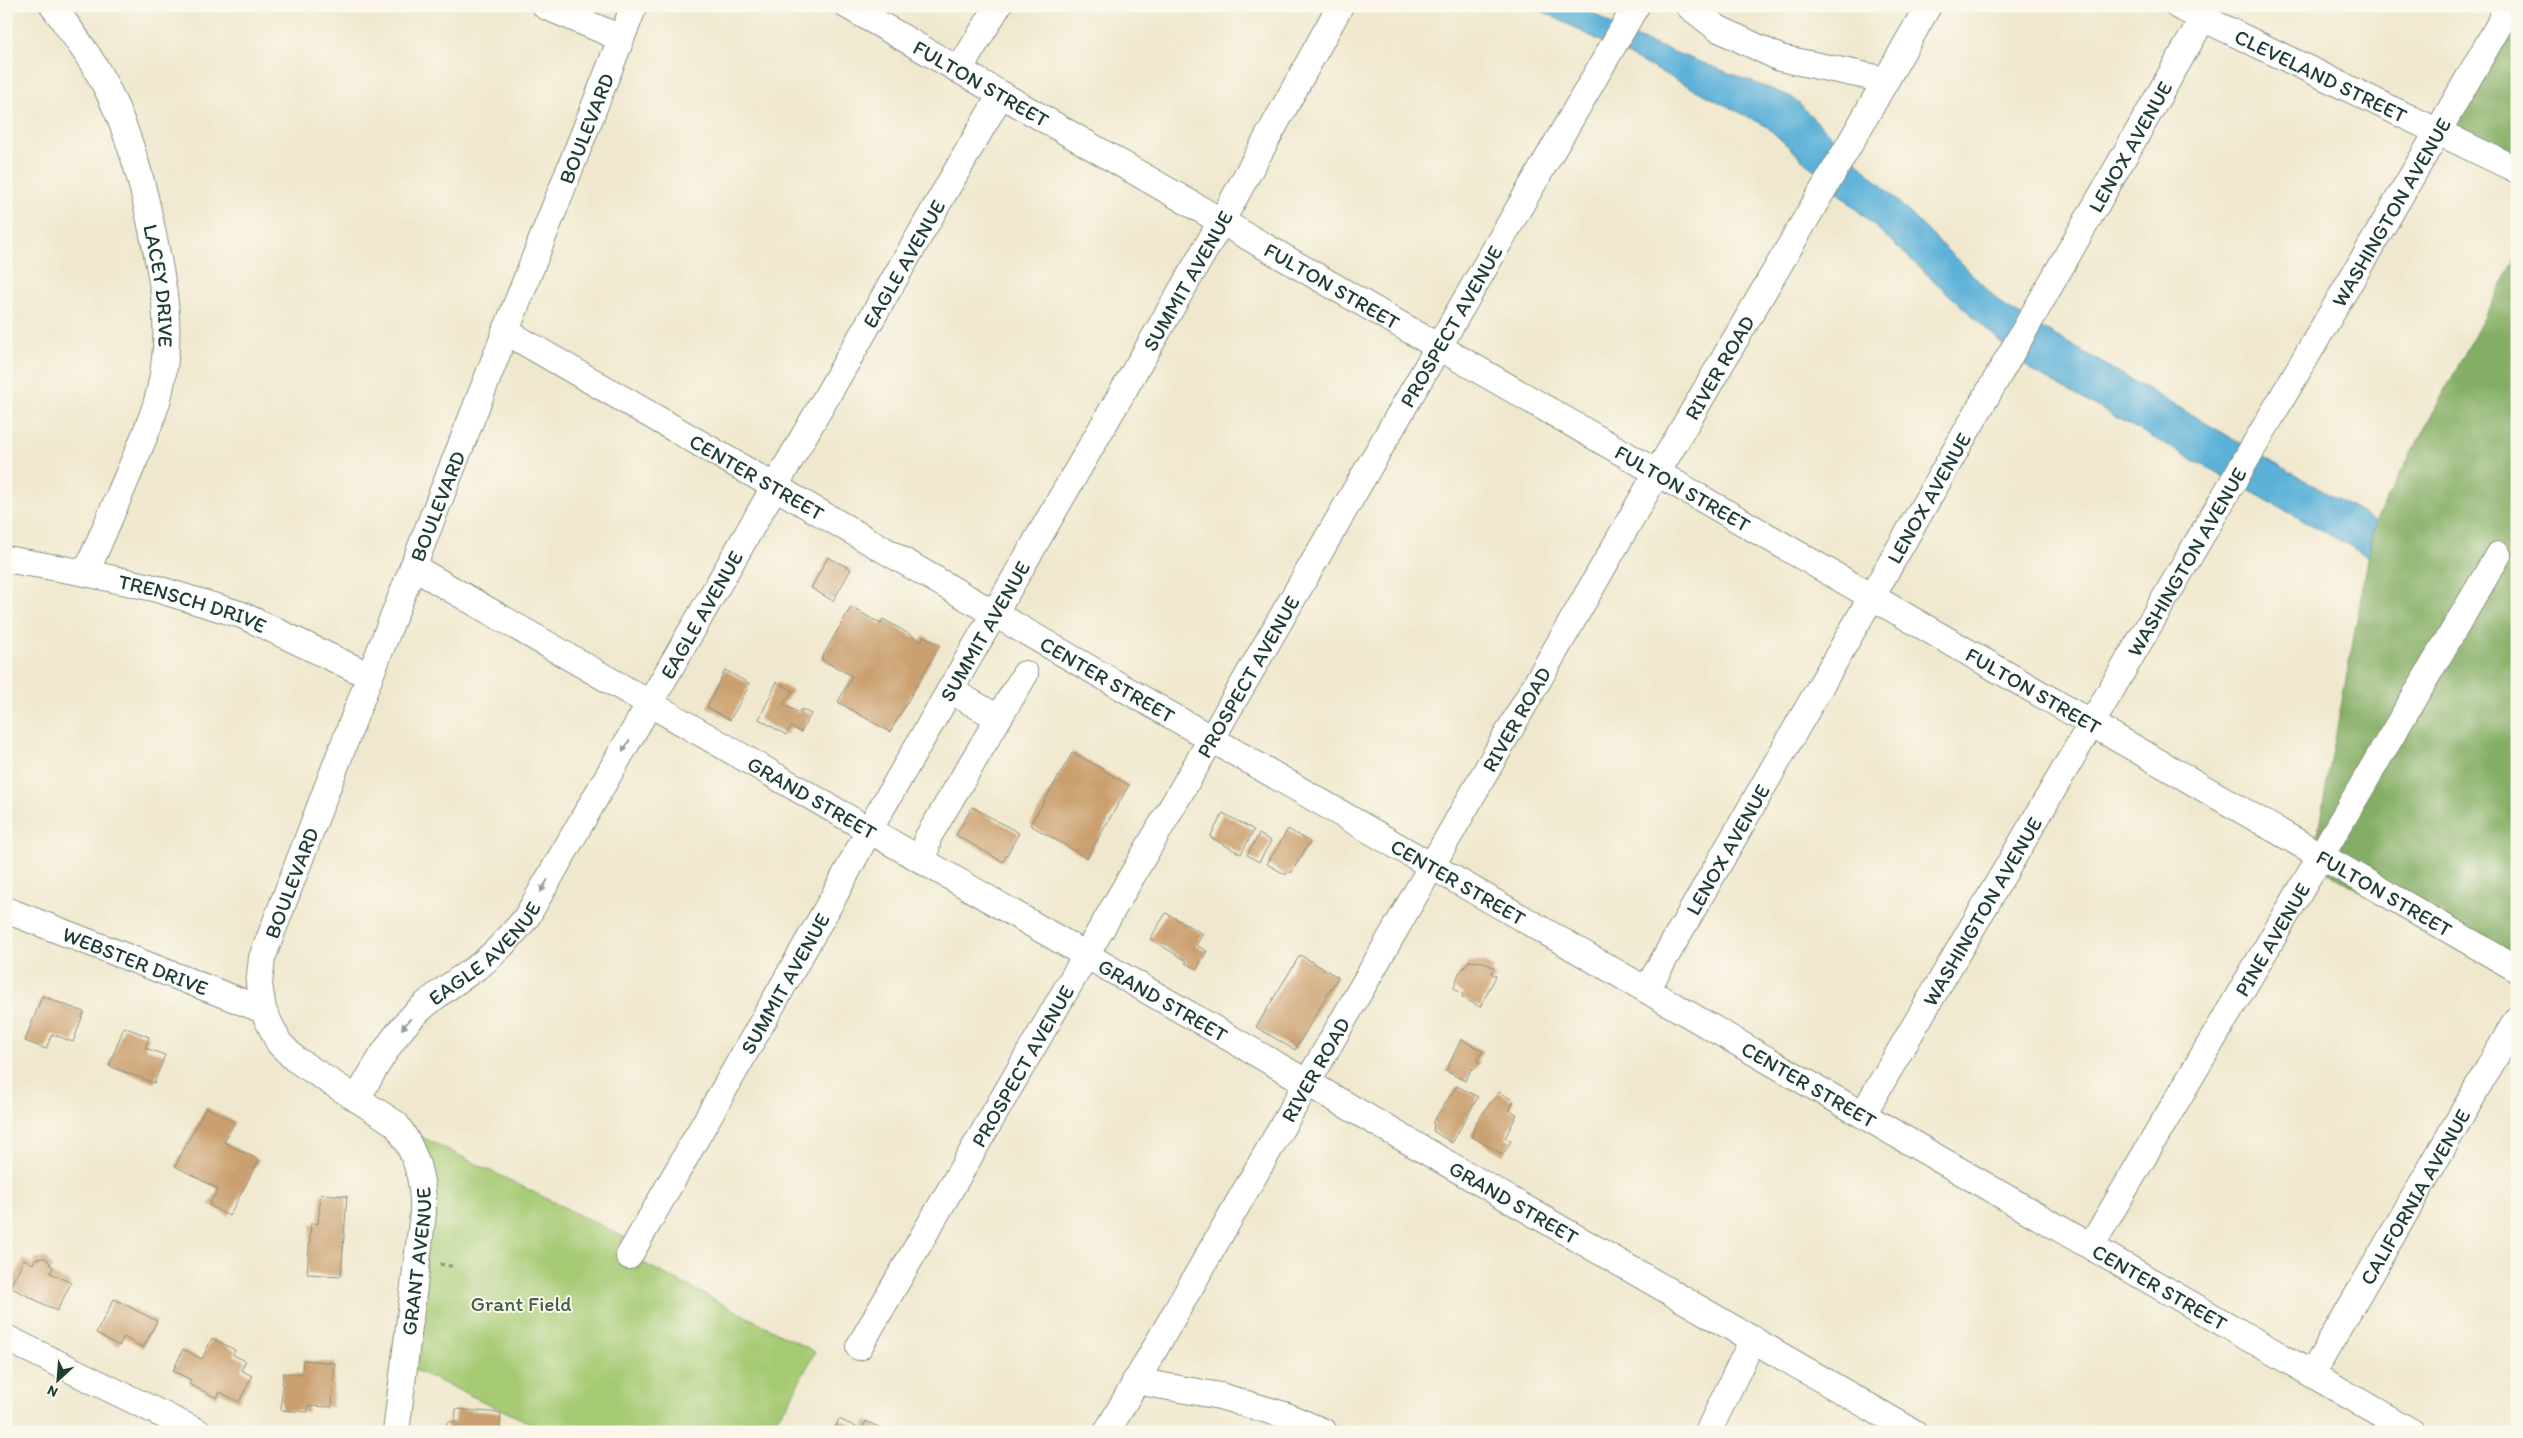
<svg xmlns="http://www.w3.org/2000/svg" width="2523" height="1438" font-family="Itim,sans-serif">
<rect width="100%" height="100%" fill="#fbf7ec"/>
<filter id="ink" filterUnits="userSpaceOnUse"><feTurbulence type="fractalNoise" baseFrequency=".02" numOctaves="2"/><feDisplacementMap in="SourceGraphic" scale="10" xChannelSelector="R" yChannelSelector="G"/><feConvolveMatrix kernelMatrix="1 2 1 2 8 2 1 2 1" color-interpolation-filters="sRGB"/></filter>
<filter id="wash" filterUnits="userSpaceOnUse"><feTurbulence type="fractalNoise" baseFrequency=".0096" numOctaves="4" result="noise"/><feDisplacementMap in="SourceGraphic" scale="20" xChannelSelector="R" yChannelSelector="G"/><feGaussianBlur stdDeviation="1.12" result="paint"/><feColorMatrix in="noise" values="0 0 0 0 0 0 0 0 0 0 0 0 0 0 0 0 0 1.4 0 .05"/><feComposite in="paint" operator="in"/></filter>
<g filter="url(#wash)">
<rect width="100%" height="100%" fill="#f0e8ce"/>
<path fill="#a6ca73" stroke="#628454" d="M396,1124L636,1243L630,1256L815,1352L787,1405L765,1432H550L404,1365L423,1213Z"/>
<path fill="#84ae65" stroke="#52764c" d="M2517,6V168L2444,131Z
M2517,256V979L2312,864L2375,521Z"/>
<path fill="#5bb1d8" stroke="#3d7786" d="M1532,6H1582L1627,34L1792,97L2004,306L2375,521L2368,556L2032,371L1766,126Z"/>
<g id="blocks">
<path fill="#cba070" d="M828,557L851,569L833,601L811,588Z
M851,607L881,624L883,619L921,641L924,636L940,645L890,732L838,702L852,676L821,659Z
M725,670L750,684L730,720L707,707Z
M777,682L793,691L783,704L799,713L801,709L811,714L801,732L791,727L786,735L759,719Z
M1073,752L1129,785L1087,858L1030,825Z
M972,807L1019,833L1003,862L956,835Z
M1223,813L1254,830L1241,854L1210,837Z
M1288,829L1310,842L1291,873L1288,871L1286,875L1267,864Z
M1259,834L1271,841L1259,862L1247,855Z
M1166,913L1203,934L1196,945L1207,951L1197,969L1185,963L1187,961L1150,939Z
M1300,955L1338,977L1295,1050L1256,1027Z
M1469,961L1484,962L1494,968L1491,973L1496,976L1480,1007L1462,997L1463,994L1454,988L1459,973Z
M42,996L84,1012L73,1042L52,1034L46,1049L25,1041Z
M124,1027L149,1037L145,1048L165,1055L154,1083L109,1066Z
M1461,1039L1483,1051L1477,1061L1480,1062L1475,1069L1472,1068L1465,1081L1446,1071Z
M1457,1086L1478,1097L1452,1143L1433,1131L1434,1124L1432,1123Z
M1499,1092L1514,1101L1509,1110L1517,1114L1505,1138L1511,1141L1503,1155L1471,1136L1477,1121Z
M206,1107L235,1122L224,1142L259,1160L229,1216L209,1205L218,1189L175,1166Z
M321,1194L347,1196L341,1276L307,1274L311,1223L318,1224Z
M46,1258L53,1268L50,1273L71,1283L57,1311L10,1287L24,1259L33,1264L35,1259Z
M114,1299L157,1321L143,1348L124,1337L119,1346L96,1333Z
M212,1338L235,1350L233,1355L246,1361L241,1370L252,1376L239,1402L220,1392L217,1398L189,1384L191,1380L173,1371L183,1349L202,1359Z
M303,1360L335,1363L332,1407L308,1406V1412L281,1410L283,1373L302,1374Z
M456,1409L501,1413L499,1432H447V1422H455Z
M839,1419L862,1430L866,1421L889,1432H833Z"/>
</g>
</g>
<g filter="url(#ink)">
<use href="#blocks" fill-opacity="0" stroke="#889281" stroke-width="1"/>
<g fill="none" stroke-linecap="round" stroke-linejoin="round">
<g stroke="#889281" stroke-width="28">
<g id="minor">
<path id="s1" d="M53,6C74,35 95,63 110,95C130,137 142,180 151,225C164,285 174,332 159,394C153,419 141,444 131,468C116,503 101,538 86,573"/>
<path d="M545,6L621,38"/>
<path id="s2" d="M848,6L2517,969"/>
<path d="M1689,6L1717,28L1780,58L1886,80"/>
<path id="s3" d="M2178,6L2517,170"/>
<path d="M959,70L998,6"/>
<path id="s4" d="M505,331L2412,1432"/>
<path id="s5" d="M6,559L86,573L154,588L242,615L370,676"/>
<path id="s6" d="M413,567L1913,1432"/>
<path d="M950,690L998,718"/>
<path d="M924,861L928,837L1025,674"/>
<path id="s7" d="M6,910L263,1010"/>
<path id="s8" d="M1647,989L2210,6"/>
<path id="s9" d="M357,1099C373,1071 388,1043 410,1019C431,997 456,982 480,965C498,951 512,935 526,918L1001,94"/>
<path id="s10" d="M1863,1114L2437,133L2499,25L2506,6"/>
<path id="s11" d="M2091,1246L2498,555"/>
<path id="s12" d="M629,1256L833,898L869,830L1221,222L1340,6"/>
<path d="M6,1338L198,1432"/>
<path id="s13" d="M859,1347L1636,6"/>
<path id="s14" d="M2312,1374L2517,1019"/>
<path d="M1135,1381L1220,1396L1284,1415L1324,1432"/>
<path id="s15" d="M396,1432L423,1213C424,1179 416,1152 396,1124L295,1059L279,1043L263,1010L259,984L262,958L370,676L634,6"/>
<path id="s16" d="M1107,1432L1657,473L1848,147L1928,6"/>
<path d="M1708,1432L1753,1339"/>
</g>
</g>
<path stroke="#889281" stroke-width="3" stroke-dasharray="4 4" stroke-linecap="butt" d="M440,1264L455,1267"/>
<use href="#minor" stroke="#fff" stroke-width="26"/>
</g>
<defs><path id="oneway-solid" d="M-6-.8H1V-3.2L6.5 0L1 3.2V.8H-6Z" transform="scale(1.25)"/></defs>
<g fill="#8f9e9a">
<use href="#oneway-solid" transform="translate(626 746) rotate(120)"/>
<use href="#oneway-solid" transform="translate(544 886) rotate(120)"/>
<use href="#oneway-solid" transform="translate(406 1024) rotate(129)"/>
</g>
</g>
<g text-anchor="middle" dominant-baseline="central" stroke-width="4" stroke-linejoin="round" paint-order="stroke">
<g font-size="21" fill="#1f3d34" stroke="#fbf7ec">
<text stroke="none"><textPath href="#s3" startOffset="159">CLEVELAND STREET</textPath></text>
<text stroke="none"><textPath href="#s2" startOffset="154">FULTON STREET</textPath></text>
<text stroke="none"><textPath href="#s15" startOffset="1438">BOULEVARD</textPath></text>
<text stroke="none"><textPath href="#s8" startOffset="971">LENOX AVENUE</textPath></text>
<text stroke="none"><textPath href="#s10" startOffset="1045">WASHINGTON AVENUE</textPath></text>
<text stroke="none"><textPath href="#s9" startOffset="1006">EAGLE AVENUE</textPath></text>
<text stroke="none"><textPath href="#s12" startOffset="1124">SUMMIT AVENUE</textPath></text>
<text stroke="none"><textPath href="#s1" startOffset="304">LACEY DRIVE</textPath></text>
<text stroke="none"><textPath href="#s2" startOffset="559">FULTON STREET</textPath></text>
<text stroke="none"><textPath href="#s13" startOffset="1180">PROSPECT AVENUE</textPath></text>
<text stroke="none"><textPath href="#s16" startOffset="1228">RIVER ROAD</textPath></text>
<text stroke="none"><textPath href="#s4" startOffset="291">CENTER STREET</textPath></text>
<text stroke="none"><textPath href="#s2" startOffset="964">FULTON STREET</textPath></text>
<text stroke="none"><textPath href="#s8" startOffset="566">LENOX AVENUE</textPath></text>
<text stroke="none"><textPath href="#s15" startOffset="1032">BOULEVARD</textPath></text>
<text stroke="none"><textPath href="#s10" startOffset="640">WASHINGTON AVENUE</textPath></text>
<text stroke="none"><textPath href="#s5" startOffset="192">TRENSCH DRIVE</textPath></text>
<text stroke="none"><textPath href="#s9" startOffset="601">EAGLE AVENUE</textPath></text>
<text stroke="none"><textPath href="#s12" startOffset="719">SUMMIT AVENUE</textPath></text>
<text stroke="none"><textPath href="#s13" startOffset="775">PROSPECT AVENUE</textPath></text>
<text stroke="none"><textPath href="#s4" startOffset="696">CENTER STREET</textPath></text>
<text stroke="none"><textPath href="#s2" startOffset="1369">FULTON STREET</textPath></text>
<text stroke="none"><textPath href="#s16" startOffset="822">RIVER ROAD</textPath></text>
<text stroke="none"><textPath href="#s6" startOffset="461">GRAND STREET</textPath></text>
<text stroke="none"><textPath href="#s8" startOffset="161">LENOX AVENUE</textPath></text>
<text stroke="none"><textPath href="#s4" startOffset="1101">CENTER STREET</textPath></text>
<text stroke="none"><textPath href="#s15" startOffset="628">BOULEVARD</textPath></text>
<text stroke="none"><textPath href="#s2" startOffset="1774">FULTON STREET</textPath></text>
<text stroke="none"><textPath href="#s10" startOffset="235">WASHINGTON AVENUE</textPath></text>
<text stroke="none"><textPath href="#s11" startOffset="356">PINE AVENUE</textPath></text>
<text stroke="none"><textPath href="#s9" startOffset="196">EAGLE AVENUE</textPath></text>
<text stroke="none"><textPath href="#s7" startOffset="139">WEBSTER DRIVE</textPath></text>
<text stroke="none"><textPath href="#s12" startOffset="314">SUMMIT AVENUE</textPath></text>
<text stroke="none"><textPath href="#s6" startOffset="866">GRAND STREET</textPath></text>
<text stroke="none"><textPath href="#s13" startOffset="325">PROSPECT AVENUE</textPath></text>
<text stroke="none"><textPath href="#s16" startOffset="418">RIVER ROAD</textPath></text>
<text stroke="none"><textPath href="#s4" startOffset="1506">CENTER STREET</textPath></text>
<text stroke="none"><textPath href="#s14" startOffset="205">CALIFORNIA AVENUE</textPath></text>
<text stroke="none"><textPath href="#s6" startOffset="1271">GRAND STREET</textPath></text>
<text stroke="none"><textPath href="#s15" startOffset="172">GRANT AVENUE</textPath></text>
<text stroke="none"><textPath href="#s4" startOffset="1911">CENTER STREET</textPath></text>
</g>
<g font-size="21" fill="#416044" stroke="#fbf7ec">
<text x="521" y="1303">Grant Field</text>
</g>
</g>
<rect width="2523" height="1438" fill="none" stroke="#fbf7ec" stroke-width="25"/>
<g transform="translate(58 1380) rotate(206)" stroke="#fbf7ec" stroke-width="4" paint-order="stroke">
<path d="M0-4L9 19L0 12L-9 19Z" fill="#1f3d34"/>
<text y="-8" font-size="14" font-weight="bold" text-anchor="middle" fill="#1f3d34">N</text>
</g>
</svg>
